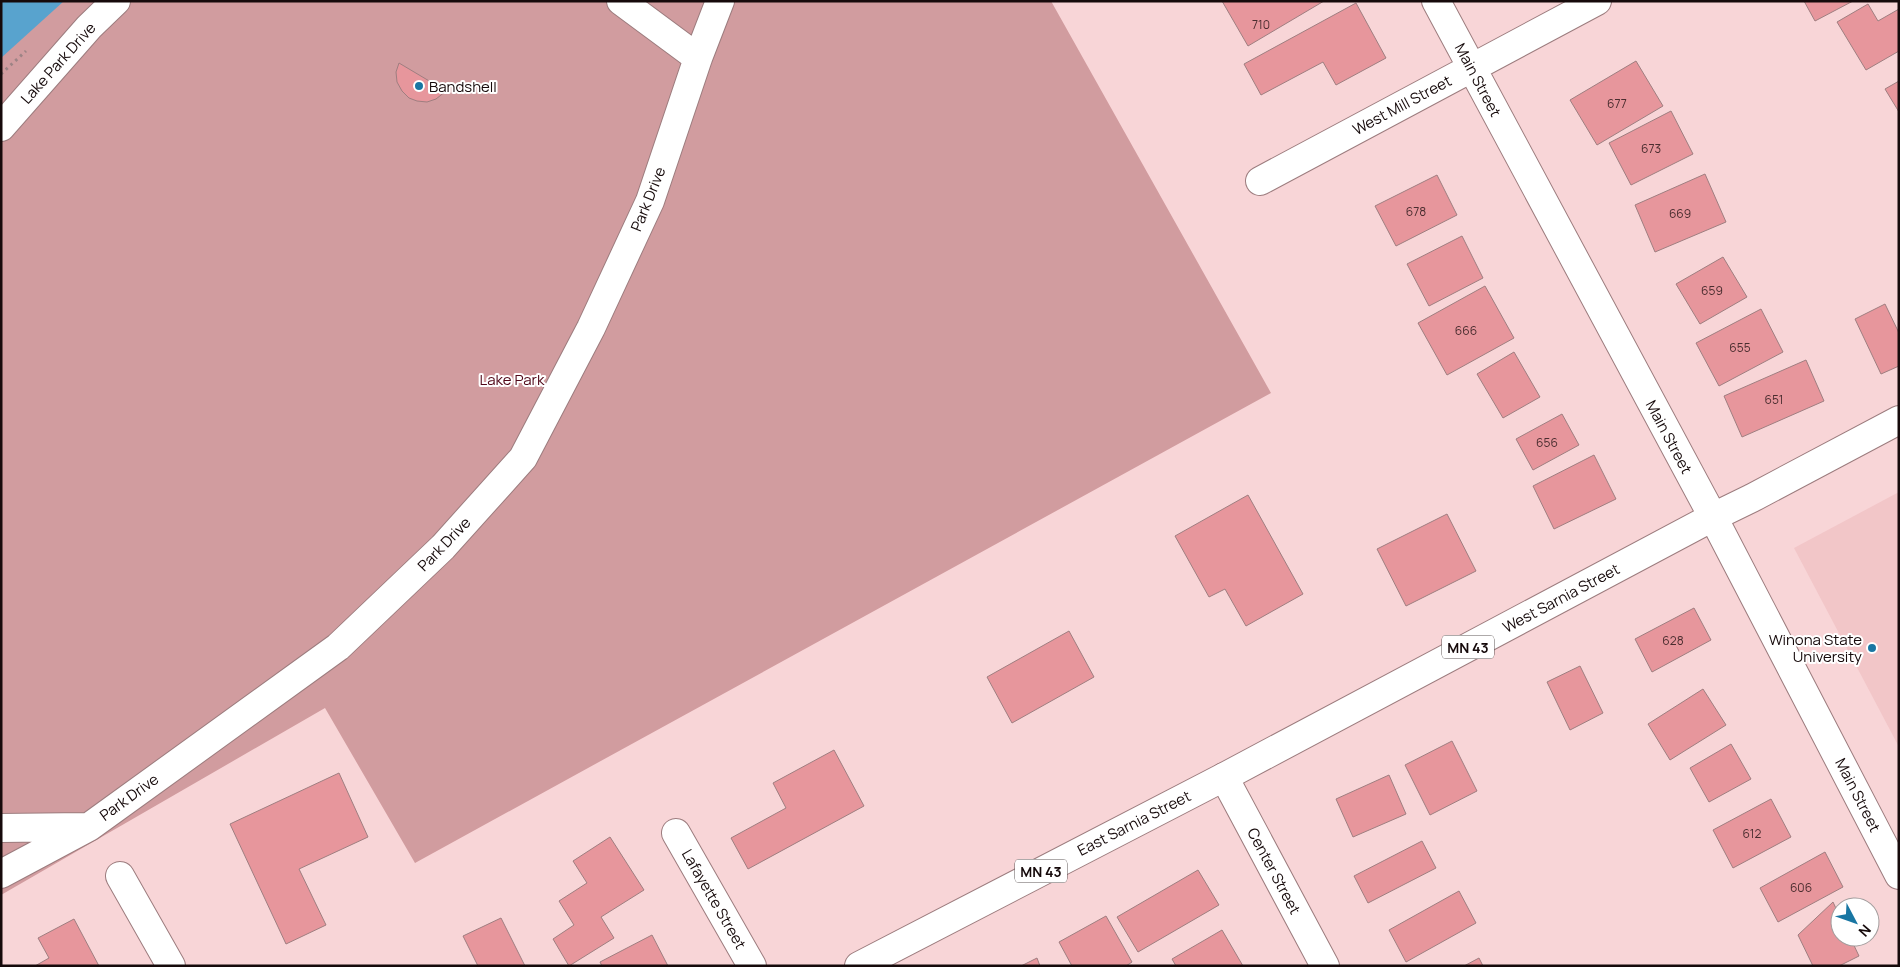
<svg xmlns="http://www.w3.org/2000/svg" width="1900" height="967" font-family="Manrope,sans-serif">
<rect width="100%" height="100%" fill="#f8d5d7"/>
<path fill="#f2c6c8" d="M1899,492V747L1794,548Z"/>
<path fill="#d19c9f" d="M1,1H1051L1271,393L415,863L325,708L1,895Z"/>
<path fill="#58a3ce" d="M1,1H64L1,58Z"/>
<path fill="#e7969c" stroke="#9f7e80" d="M1222,1H1324L1248,46Z
M1804,1H1853L1815,21Z
M1356,3L1386,58L1336,85L1323,62L1261,95L1244,64Z
M1868,4L1878,21L1899,9V51L1866,70L1837,22Z
M1636,61L1663,106L1597,145L1570,100Z
M399,63L446,91L436,99L427,102L417,101L409,98L402,91L397,82L396,72Z
M1899,81V112L1885,89Z
M1671,111L1693,154L1631,185L1609,143Z
M1705,174L1726,222L1655,252L1635,205Z
M1437,175L1457,215L1396,246L1375,206Z
M1462,236L1483,278L1429,306L1407,264Z
M1723,257L1747,297L1700,324L1676,284Z
M1485,286L1514,338L1447,375L1418,323Z
M1885,304L1899,333V366L1881,374L1855,319Z
M1761,309L1783,352L1719,386L1696,343Z
M1514,352L1540,397L1503,418L1477,374Z
M1806,360L1824,401L1742,437L1724,396Z
M1562,414L1579,445L1533,470L1516,439Z
M1594,455L1616,499L1554,529L1533,486Z
M1248,495L1303,594L1246,626L1225,589L1209,597L1175,536Z
M1447,514L1476,571L1406,606L1377,549Z
M1694,608L1711,640L1652,672L1635,639Z
M1069,631L1094,677L1012,723L987,677Z
M1580,666L1603,713L1570,730L1547,682Z
M1703,689L1726,725L1670,760L1648,724Z
M1452,741L1477,791L1430,815L1405,765Z
M1731,744L1751,779L1709,802L1690,768Z
M834,750L864,806L748,869L731,838L786,808L773,783Z
M339,773L368,837L299,869L326,925L286,944L230,824Z
M1389,775L1406,814L1353,837L1336,799Z
M1771,799L1791,837L1733,868L1713,830Z
M610,837L644,890L601,917L614,938L569,966L553,939L574,925L559,901L587,883L573,861Z
M1422,841L1436,868L1368,903L1354,876Z
M1825,852L1843,887L1778,922L1760,888Z
M1198,870L1219,905L1138,952L1117,917Z
M1459,891L1476,923L1406,962L1389,930Z
M1833,902L1840,917V937H1850L1859,956L1839,966H1813L1798,935Z
M1106,916L1132,962L1126,966H1072L1059,942Z
M501,918L525,966H478L463,936Z
M74,919L99,966H35L49,958L38,938Z
M1222,930L1243,966H1176L1172,959Z
M652,935L668,966H602L600,962Z
M1037,958L1040,966H1021Z
M1479,958L1483,966H1464Z"/>
<g fill="none" stroke-linecap="round" stroke-linejoin="round">
<g stroke="#9c7c7e" stroke-width="30">
<path id="minor" d="M621,1L698,58
M1436,1L1713,517L1752,498L1899,420
M1,127L89,27L116,1
M1260,181L1597,1
M1224,777L1325,966
M1,828L85,827
M676,833L752,966
M1,874L89,827L338,647L443,547L523,458L591,328L650,201L698,58L720,1
M120,876L171,966"/>
</g>
<g stroke="#9c7c7e" stroke-width="30">
<path id="major" d="M859,966L1224,777L1713,517L1899,875"/>
</g>
<path stroke="#9d8385" stroke-width="3" stroke-dasharray="2.5 4" stroke-linecap="butt" d="M1,74L26,51"/>
<use href="#minor" stroke="#fff" stroke-width="28"/>
<use href="#major" stroke="#fff" stroke-width="28"/>
</g>
<g fill="#1876a3" stroke="#fff" stroke-width="2">
<circle cx="419" cy="86" r="5"/>
<circle cx="1872" cy="648" r="5"/>
</g>
<g text-anchor="middle" dominant-baseline="central" stroke-width="4" stroke-linejoin="round" paint-order="stroke">
<g font-size="12" fill="#4a2d2f">
<text x="1261" y="24">710</text>
<text x="1617" y="103">677</text>
<text x="1651" y="148">673</text>
<text x="1416" y="211">678</text>
<text x="1680" y="213">669</text>
<text x="1712" y="290">659</text>
<text x="1466" y="330">666</text>
<text x="1740" y="347">655</text>
<text x="1774" y="399">651</text>
<text x="1547" y="442">656</text>
<text x="1673" y="640">628</text>
<text x="1752" y="833">612</text>
<text x="1801" y="887">606</text>
</g>
<g fill="#fff" stroke="#5c5454" stroke-width="1">
<rect x="1442" y="635.5" width="52" height="23" rx="4"/>
<rect x="1015" y="859.5" width="52" height="23" rx="4"/>
</g>
<g font-size="14" font-weight="bold" fill="#160a0b">
<text x="1468" y="647">MN 43</text>
<text x="1041" y="871">MN 43</text>
</g>
<g font-size="15" fill="#160a0b" stroke="#fff">
<text transform="translate(58 63) rotate(-48)">Lake Park Drive</text>
<text transform="translate(1478 80) rotate(62)">Main Street</text>
<text transform="translate(1402 105) rotate(-28)">West Mill Street</text>
<text transform="translate(648 199) rotate(-68)">Park Drive</text>
<text transform="translate(1669 437) rotate(62)">Main Street</text>
<text transform="translate(444 544) rotate(-46)">Park Drive</text>
<text transform="translate(1561 598) rotate(-28)">West Sarnia Street</text>
<text transform="translate(1858 795) rotate(63)">Main Street</text>
<text transform="translate(129 797) rotate(-36)">Park Drive</text>
<text transform="translate(1134 823) rotate(-27)">East Sarnia Street</text>
<text transform="translate(1274 871) rotate(62)">Center Street</text>
<text transform="translate(714 899) rotate(60)">Lafayette Street</text>
</g>
<g font-size="15" fill="#160a0b" stroke="#fff" text-anchor="start">
<text x="429" y="86">Bandshell</text>
<text x="1862" y="639" text-anchor="end">Winona State<tspan x="1862" dy="17">University</tspan></text>
</g>
<g font-size="15" fill="#510819" stroke="#fff">
<text x="512" y="379">Lake Park</text>
</g>
</g>
<rect width="1900" height="967" fill="none" stroke="#160a0b" stroke-width="5"/>
<g transform="translate(1855 922) rotate(131)"><circle r="24" fill="#ffffff" stroke="#a29d9d"/>
<path d="M0-4L9 19L0 12L-9 19Z" fill="#1876a3"/>
<text y="-8" font-size="14" font-weight="bold" text-anchor="middle" fill="#160a0b">N</text>
</g>
</svg>
